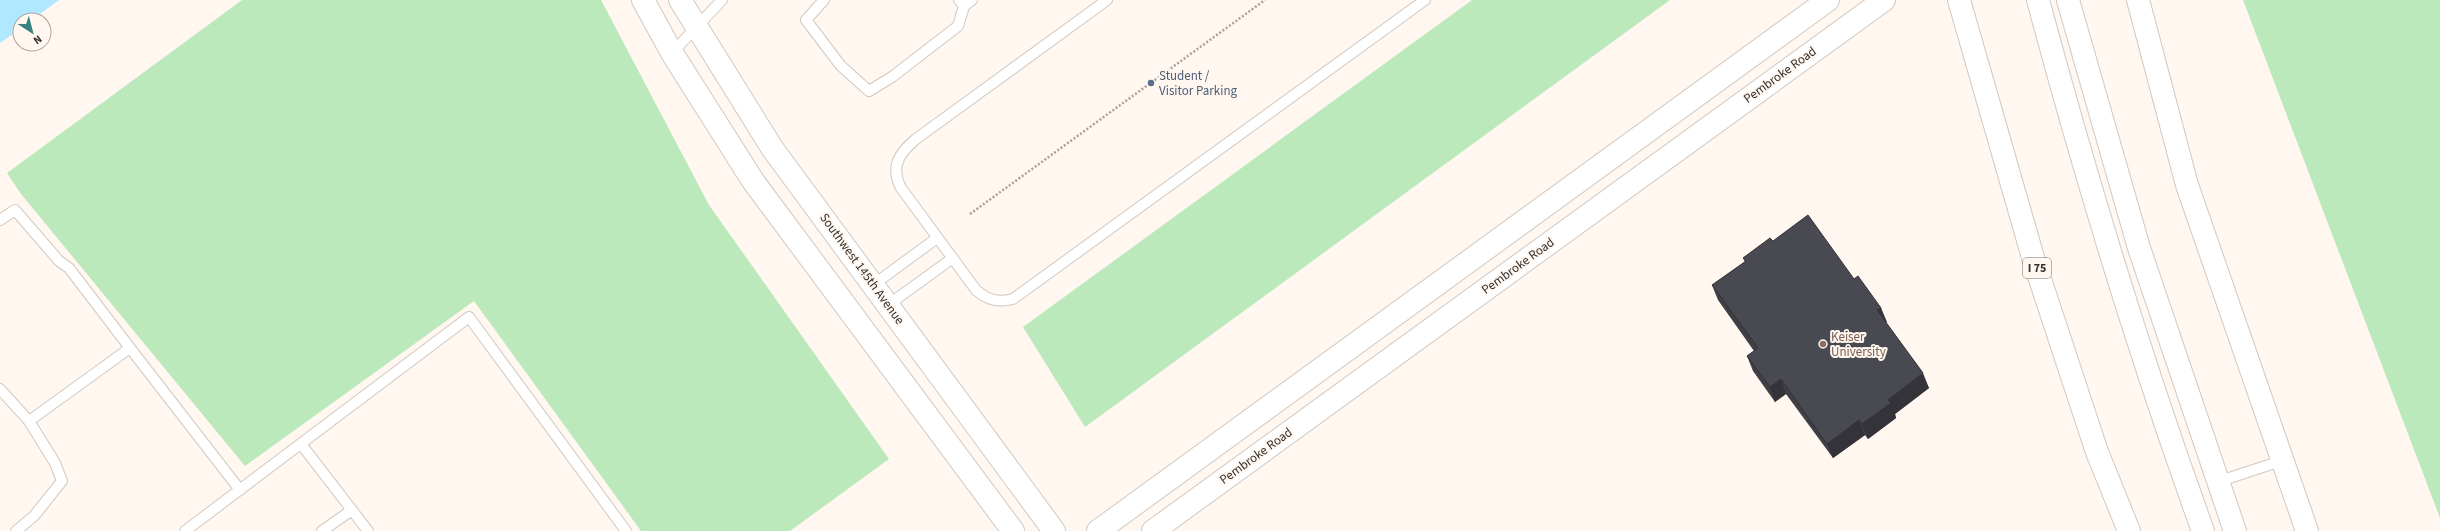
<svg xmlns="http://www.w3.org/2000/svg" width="2440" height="531" font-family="'Source Sans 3',sans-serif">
<rect width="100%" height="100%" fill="#fff7f0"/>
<path fill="#bbe9bb" d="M242,0H601L709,205L889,459L790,531H641L474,301L245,466L21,194L7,173Z
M1472,0H1670L1085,427L1023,327Z
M2243,0H2440V518Z"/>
<path fill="#b0e8ff" d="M0,0H59L32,20H20V29L0,43Z"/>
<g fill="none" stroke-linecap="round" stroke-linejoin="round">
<g stroke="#d0c9c2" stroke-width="12">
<path id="service" d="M824,0L806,20L841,66L869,91L892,77L958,26L964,6L959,0
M1107,0L916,139C899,153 890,167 901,188L976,290C987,300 998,303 1013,299L1425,0
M964,6L972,0
M672,53L722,0
M0,220L15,210L59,261L69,268L130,348L29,421L0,389
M873,285L937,238
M888,305L953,258
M130,348L240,490
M301,444L368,531
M2217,482L2281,461
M16,531L34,516L62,481L55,463L29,421
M185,531L469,317L626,531
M322,531L352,510"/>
</g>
<g stroke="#d0c9c2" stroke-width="24">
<path id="tertiary" d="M643,0L672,53L753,181L1013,531
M680,0L772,148L1054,531"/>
</g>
<g stroke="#d0c9c2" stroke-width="24">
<path id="secondary" d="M1098,531L1828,0
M1153,531L1884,0"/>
</g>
<g stroke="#d0c9c2" stroke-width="24">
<path id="motorway" d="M1959,0L2034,261L2097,452L2129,531
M2038,0C2086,179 2140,357 2203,531
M2068,0L2139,248L2235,531
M2138,0L2187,185L2307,531"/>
</g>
<path stroke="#a7a19c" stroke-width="2.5" stroke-dasharray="2 2" stroke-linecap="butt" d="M970,214L1265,0"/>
<use href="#service" stroke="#fff" stroke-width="10"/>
<use href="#tertiary" stroke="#fff" stroke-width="22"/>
<use href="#secondary" stroke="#fff" stroke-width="22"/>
<use href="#motorway" stroke="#fff" stroke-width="22"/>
</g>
<path fill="#3f3f46" d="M1773,241L1854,279L1881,308L1886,323L1929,388L1895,414L1896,418L1868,439L1865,435L1833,458L1786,394L1775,402L1753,371L1747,356L1754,351L1718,300L1712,285L1745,262L1743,258Z"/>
<path fill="#333339" d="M1881,308L1887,322L1883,325L1877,310Z
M1923,373L1929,388L1895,414L1896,418L1868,439L1862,424L1888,400Z
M1781,379L1786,394L1775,402L1770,387Z
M1859,420L1865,435L1833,458L1827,444Z"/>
<path fill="#494951" stroke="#333339" d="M1808,215L1854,279L1858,276L1881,308L1877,310L1923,373L1888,400L1891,403L1862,424L1859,420L1827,444L1781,379L1770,387L1747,356L1758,348L1712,285L1746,261L1743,258L1770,238L1773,241Z"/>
<circle fill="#5c6f8a" stroke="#fff7f0" stroke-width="1.5" cx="1151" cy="83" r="4"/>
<circle fill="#8d6e63" stroke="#fff7f0" stroke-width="1.5" cx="1823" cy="344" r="4"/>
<g text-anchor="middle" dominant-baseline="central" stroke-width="4" stroke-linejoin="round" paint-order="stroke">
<rect fill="#fff7f0" stroke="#706c68" stroke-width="1" x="2023" y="258" width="28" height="20" rx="3"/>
<g font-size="12" font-weight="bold" fill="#33302e">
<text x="2037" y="268">I 75</text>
</g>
<g font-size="13" fill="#33302e" stroke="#fff7f0">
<text transform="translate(1780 75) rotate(-36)">Pembroke Road</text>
<text transform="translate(1518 266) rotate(-36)">Pembroke Road</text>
<text transform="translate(862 269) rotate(54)">Southwest 145th Avenue</text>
<text transform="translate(1256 456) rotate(-36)">Pembroke Road</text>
</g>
<g font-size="13" fill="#4e5e75" stroke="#fff7f0" text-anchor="start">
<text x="1159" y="76">Student /<tspan x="1159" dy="15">Visitor Parking</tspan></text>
</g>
<g font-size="13" fill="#785e54" stroke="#fff7f0" text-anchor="start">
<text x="1831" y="337">Keiser<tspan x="1831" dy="15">University</tspan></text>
</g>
</g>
<g transform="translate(32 32) rotate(144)"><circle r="19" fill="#fff7f0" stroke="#ada7a2"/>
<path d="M0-3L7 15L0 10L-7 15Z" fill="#388180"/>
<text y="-6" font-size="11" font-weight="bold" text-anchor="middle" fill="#33302e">N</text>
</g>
</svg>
